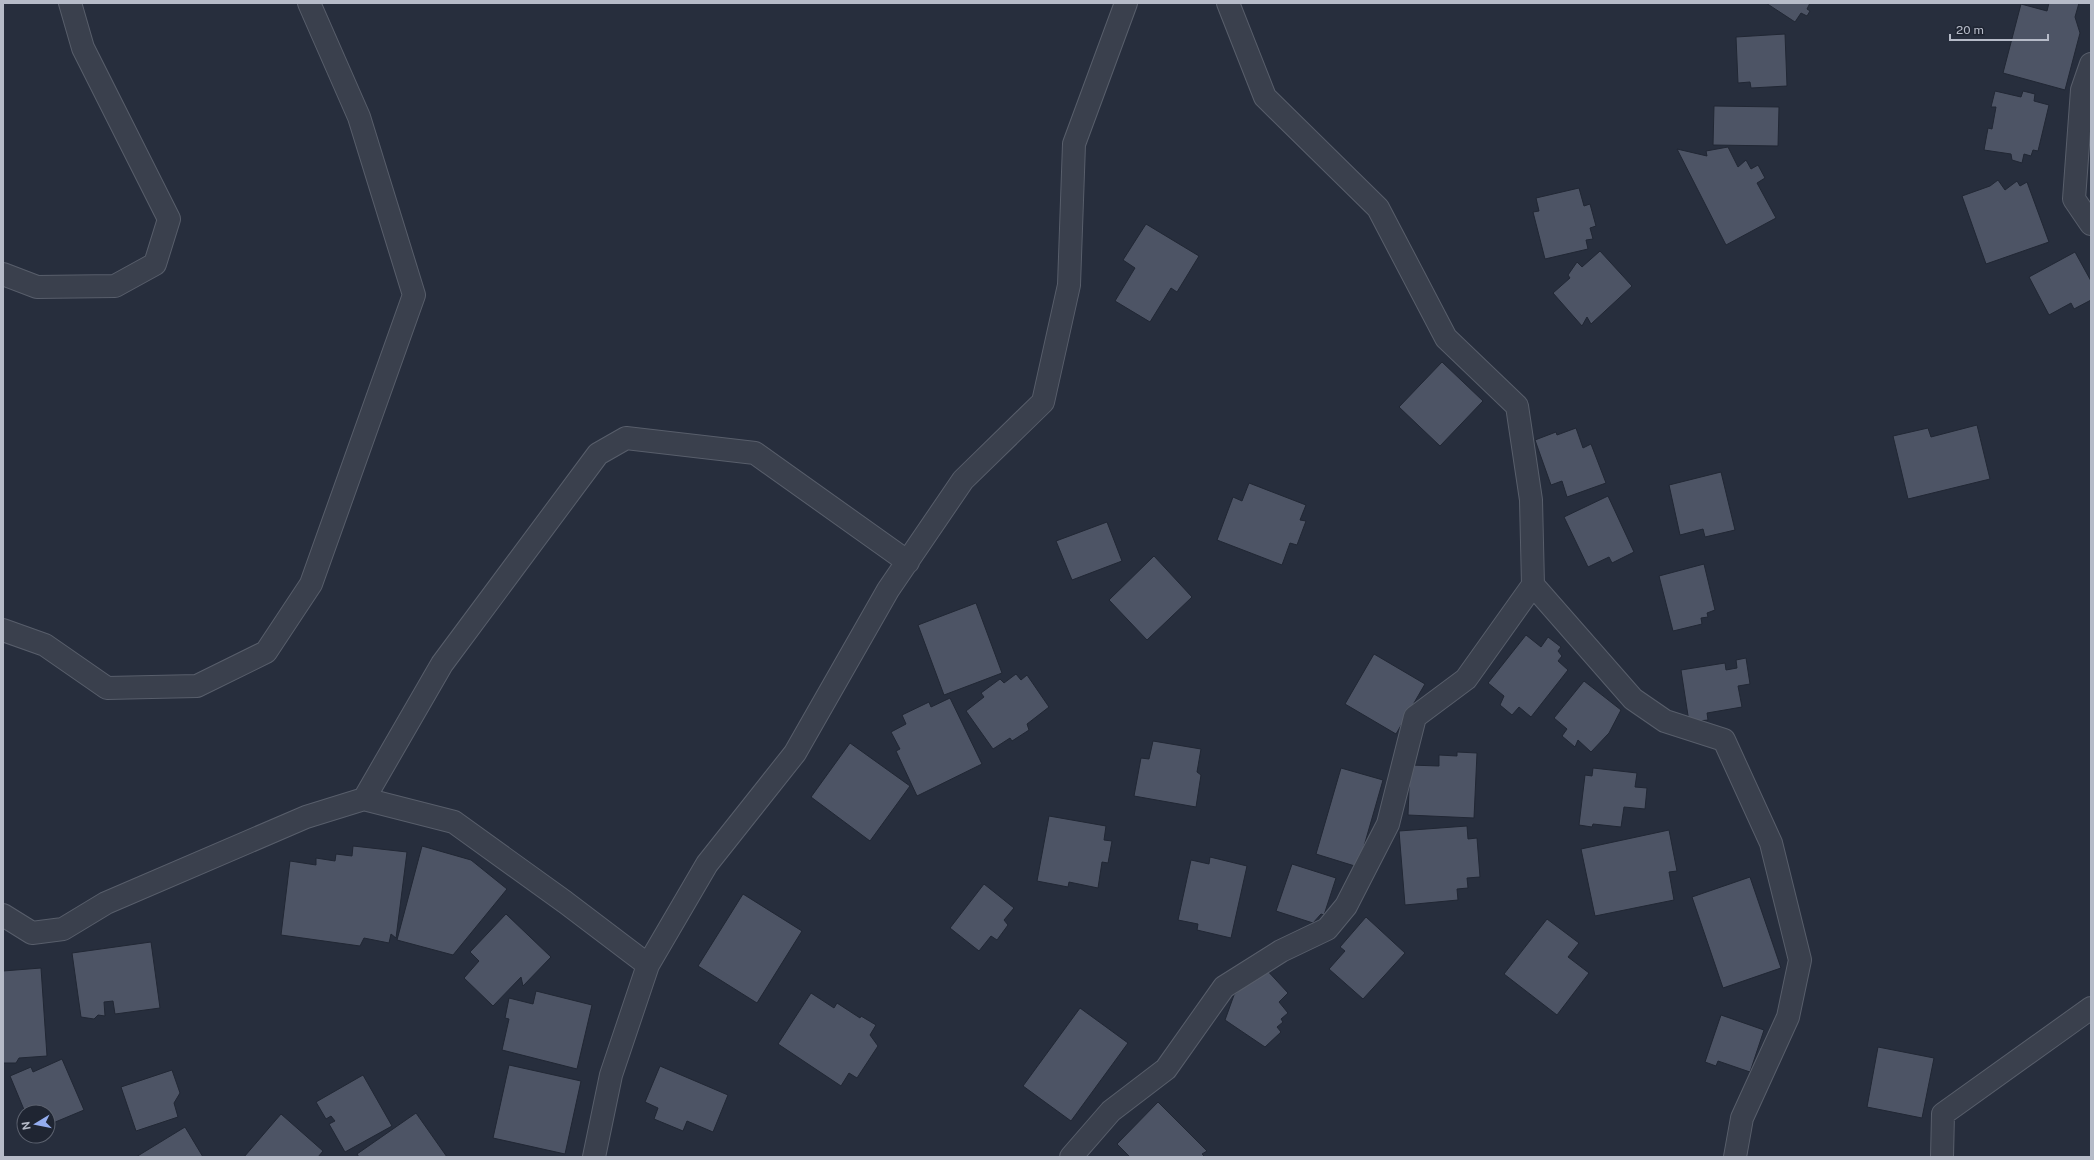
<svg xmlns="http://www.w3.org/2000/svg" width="2094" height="1160" font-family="'Public Sans',sans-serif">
<rect width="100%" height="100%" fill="#272e3d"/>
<path fill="#4d5465" stroke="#212734" d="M1766,3H1810L1807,9L1810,11L1807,16L1801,13L1795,22Z
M2049,3H2079L2075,17L2080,33L2065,90L2003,73L2021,4L2047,11Z
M1785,34L1787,86L1751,88L1750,82L1738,83L1736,37Z
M1995,91L2021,97L2023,91L2035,94L2034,101L2049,105L2038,151L2033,150L2031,156L2024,154L2022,163L2012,160L2011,154L1984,150L1988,128L1992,129L1996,107H1991Z
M1714,106L1779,107L1778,146L1713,145Z
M1728,147L1738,167L1746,160L1751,169L1758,165L1765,178L1757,183L1776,218L1726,245L1677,149L1707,156L1706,151Z
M1998,180L2005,190L2017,181L2020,186L2027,182L2049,242L1986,264L1962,196L1990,186Z
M1579,188L1584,206L1590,204L1596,226L1590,228L1593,239L1586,240L1588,249L1545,259L1533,212L1539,211L1536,198Z
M1146,224L1199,256L1177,292L1171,288L1150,322L1115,301L1135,268L1123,260Z
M1600,251L1632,286L1591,324L1587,317L1582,326L1553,293L1570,278L1568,275L1577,262L1582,267Z
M2075,252L2091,281V300L2074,309L2071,303L2049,315L2029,277Z
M1442,362L1483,401L1440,446L1399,407Z
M1977,425L1990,479L1908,499L1893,436L1928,428L1931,437Z
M1576,428L1583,448L1591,444L1606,483L1567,497L1562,481L1551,485L1535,440L1556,432L1557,435Z
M1721,472L1735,530L1705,537L1703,529L1680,535L1669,485Z
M1249,483L1306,505L1300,520L1306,521L1297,545L1290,543L1282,565L1217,540L1233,497L1242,501Z
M1608,496L1634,552L1612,563L1609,557L1588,567L1564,517Z
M1107,522L1122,561L1072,580L1056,541Z
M1154,556L1192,597L1147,640L1109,600Z
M1704,564L1715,610L1707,613L1708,617L1701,618L1702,624L1673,631L1659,576Z
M976,603L1002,673L944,695L918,625Z
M1526,635L1541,647L1548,637L1561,647L1558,651L1562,656L1558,661L1568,670L1531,717L1519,707L1512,715L1500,705L1504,696L1488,683Z
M1374,654L1425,684L1396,734L1345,704Z
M1746,658L1750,684L1738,686L1742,707L1707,713L1708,720L1689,722L1681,670L1725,663L1726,670L1737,668L1736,660Z
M1016,674L1021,680L1027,675L1049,707L1027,724L1029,730L1012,741L1010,738L993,749L966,711L984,697L981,693L1000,679L1004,683Z
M1584,681L1621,710L1609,733L1591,752L1578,740L1575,747L1562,736L1567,729L1554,718Z
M950,698L982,764L917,796L896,751L900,749L891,732L906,724L902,715L929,702L931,707Z
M1153,741L1201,749L1197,772L1201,775L1196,807L1134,796L1141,758L1149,759Z
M850,743L910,786L870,841L811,797Z
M1457,752L1477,753L1474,818L1408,815L1410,765L1439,766V755L1457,756Z
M1341,768L1383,780L1358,867L1316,854Z
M1593,768L1637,773L1635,787L1647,788L1645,809L1624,807L1621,827L1593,824L1592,827L1579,825L1585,775L1592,776Z
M1049,816L1106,826L1104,840L1112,841L1108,863L1102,862L1098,888L1069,882L1068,887L1037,881Z
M1467,826L1468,839L1477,838L1480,877L1467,878L1468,888L1457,889L1458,900L1405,905L1399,831Z
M1669,830L1677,871L1669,872L1674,900L1595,916L1581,849Z
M353,846L407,852L396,938L391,934L389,943L364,938L360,946L281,935L290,861L316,865V858L335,861L336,854L352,856Z
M422,846L471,860L507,889L453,955L397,940Z
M1210,857L1247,866L1231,938L1197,930L1198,924L1178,920L1191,860L1209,864Z
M1292,864L1336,878L1324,915L1321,914L1313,923L1276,911Z
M1750,877L1781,968L1723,988L1692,897Z
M984,884L1014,908L1004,920L1008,925L997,940L991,936L979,951L950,928Z
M743,894L802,931L757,1003L698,966Z
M506,914L551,957L523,986L521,977L493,1006L464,978L479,961L470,952Z
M1366,917L1405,953L1363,999L1329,969L1345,951L1340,947Z
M1547,919L1579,943L1568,957L1589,973L1557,1015L1504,974Z
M151,942L160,1008L115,1014L113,1001L104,1002L105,1016L98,1015L94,1019L81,1017L72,953Z
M1264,967L1288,993L1279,1002L1288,1013L1281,1019L1283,1022L1277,1027L1281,1032L1265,1047L1225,1020L1234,995Z
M41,968L47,1056L19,1058L16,1063H3V971Z
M536,991L592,1005L577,1069L502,1050L509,1019L505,1018L509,998L533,1004Z
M811,993L834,1008L837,1003L860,1018L861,1016L876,1025L870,1035L878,1046L857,1078L849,1073L841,1086L778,1044Z
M1080,1008L1128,1043L1071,1121L1023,1086Z
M1721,1015L1764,1030L1750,1072L1718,1061L1716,1066L1705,1062Z
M1878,1047L1934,1058L1922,1118L1867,1107Z
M62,1059L84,1110L53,1123L50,1118L48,1119V1112H25L10,1076L31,1067L33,1072Z
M509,1065L581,1081L565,1154L493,1138Z
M660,1066L728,1095L713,1132L687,1121L683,1131L654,1119L658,1108L645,1102Z
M172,1070L180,1093L174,1103L178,1117L136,1131L121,1087Z
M363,1075L392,1126L345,1152L329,1124L335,1121L331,1116L326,1119L316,1102Z
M1158,1102L1207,1151L1202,1154L1205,1157H1130L1117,1144Z
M416,1113L447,1157H359L357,1154Z
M281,1114L323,1151L318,1157H244Z
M185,1127L203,1157H136Z"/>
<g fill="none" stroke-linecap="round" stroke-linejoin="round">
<g stroke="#585e6b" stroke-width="24">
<path id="street" d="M1228,3L1265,97L1378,208L1446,338L1517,406L1531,500L1533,585L1633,699L1665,721L1724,740L1771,843L1800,960L1788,1017L1742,1118L1735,1157
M2091,64L2082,90L2074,199L2091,224
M3,274L37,287L115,286L155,264L169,219L83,48L70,3
M3,630L45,645L107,688L197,686L266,652L311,584L414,295L359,117L309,3
M364,799L442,664L598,454L626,438L755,453L908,562
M3,915L32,933L63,929L106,903L306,817L364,799L454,822L565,902L648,965
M594,1157L611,1075L648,965L707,864L795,753L888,590L963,480L1043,402L1069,285L1074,144L1126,3
M1071,1157L1111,1111L1166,1069L1224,987L1281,951L1327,929L1346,906L1388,824L1415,717L1466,679L1533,585
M1942,1157L1943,1114L2091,1008"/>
</g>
<use href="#street" stroke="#3a404d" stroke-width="22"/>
</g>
<rect width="2094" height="1160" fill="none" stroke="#b6bbc8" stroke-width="8"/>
<g transform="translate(36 1124) rotate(260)"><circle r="19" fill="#1f2532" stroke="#5b616e"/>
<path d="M0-3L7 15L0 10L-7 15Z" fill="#94adef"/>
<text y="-6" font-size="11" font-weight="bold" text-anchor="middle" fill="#b6bbc8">N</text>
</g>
<path d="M1950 34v6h98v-6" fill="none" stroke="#b6bbc8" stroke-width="2"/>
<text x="1956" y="34" font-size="12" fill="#b6bbc8" stroke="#1f2532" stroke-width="3" paint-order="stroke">20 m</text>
</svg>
